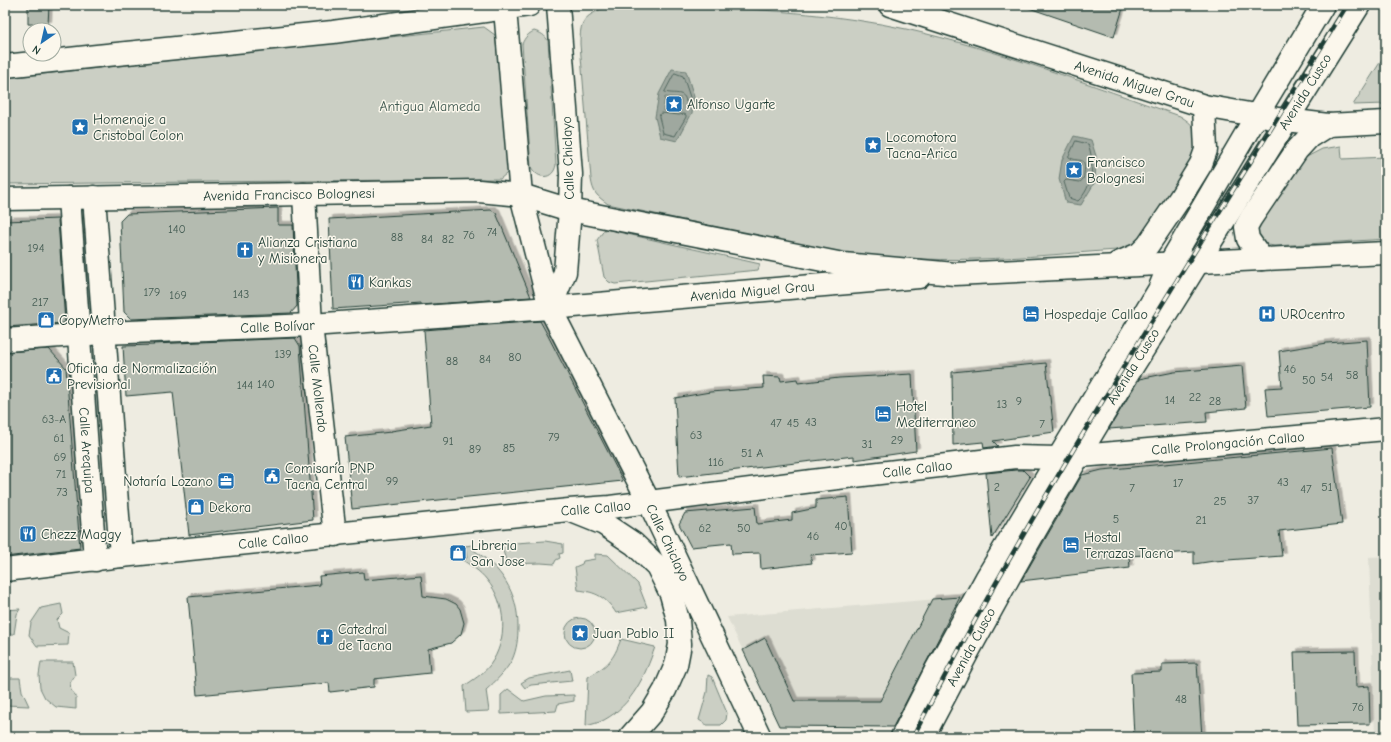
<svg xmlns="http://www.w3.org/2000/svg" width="1391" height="742" font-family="'Comic Neue',sans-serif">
<defs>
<filter id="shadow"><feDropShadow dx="3.5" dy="-3.5" stdDeviation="0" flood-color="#0004"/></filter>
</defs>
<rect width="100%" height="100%" fill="#eeece1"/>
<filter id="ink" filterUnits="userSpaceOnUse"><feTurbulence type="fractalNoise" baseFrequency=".025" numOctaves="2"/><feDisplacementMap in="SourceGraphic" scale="8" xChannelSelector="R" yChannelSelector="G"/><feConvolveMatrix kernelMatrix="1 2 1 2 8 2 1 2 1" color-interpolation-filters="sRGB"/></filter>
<g filter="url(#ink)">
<path fill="#ddddd2" d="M1386,556V737H1375L1369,557Z
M960,597L894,728L779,726L727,617Z"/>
<path fill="#cbcfc4" stroke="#75867c" d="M708,7C774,10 841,15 906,29C999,50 1090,85 1180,116C1193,124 1197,129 1200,145L1148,233L1130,248L1117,250C1070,253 1024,258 977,259C928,261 878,257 829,251L608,204C597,196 593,193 591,179L580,44C580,21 583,17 604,8Z
M484,27L495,35L512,169L500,179L5,184V78Z
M534,31C541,33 545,35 548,41L556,165C553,180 538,180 531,167L522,44C525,37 528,34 534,31Z
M1386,53V104L1353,105Z
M1341,146L1342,159L1386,157V239L1275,246L1268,245L1259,236L1256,230L1297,162L1322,149Z
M605,229L760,264L758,270L615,284L609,282L604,277L597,240Z
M89,233L94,311L86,312L80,234Z
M98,359L109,520H101L89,360Z
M545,541L563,544V553L559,554L560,558L556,560L554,564L541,563L507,564L501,544Z
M472,545V549C501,567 518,592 518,627C518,638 517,649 512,660C505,672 496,681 486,690L489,711L466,712L464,686C473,680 483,674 490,665C508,640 507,604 487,580C480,571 470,565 461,559L467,558L465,546Z
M595,554L608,555L638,584L647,607L616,613C606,597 596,592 578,590L575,567L582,564L583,561L595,559Z
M61,604L63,614L57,620L59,628L69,633L68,645L37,646L29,635L31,623L41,608Z
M20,609L17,614L14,634H5V610Z
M565 633a15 15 0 1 1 30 0a15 15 0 1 1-30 0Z
M621,639L655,647C645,676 632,705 604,720C599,723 592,724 586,726L588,677C608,665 613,661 621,639Z
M41,662H73L75,675L70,683L71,690L76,696V709L56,707L45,698L40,688L39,675Z
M570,670L572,681L531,685L525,688L521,683L529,678Z
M708,675L712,677L727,713L726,720L721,725H707L699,720L707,692Z
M10,678H20L22,691L29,706L5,705V679Z
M508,689L524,701L546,696L574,695V701L558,704L556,711L501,714V695Z"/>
<path fill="#9fa89f" stroke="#6c7d74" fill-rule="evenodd" d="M672,69L686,71L694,97L692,113L677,141L660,137L655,117L659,94ZM665,97L681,98L680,111L663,110Z
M1074,136L1091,140L1096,156L1095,182L1081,205L1066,203L1059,179L1062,160ZM1068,163L1081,164L1079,178L1066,176Z"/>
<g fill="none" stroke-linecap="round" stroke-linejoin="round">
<path stroke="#52685f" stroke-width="1" d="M675,73L683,76L690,97L688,103L686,102C685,90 674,95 665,92Z
M661,113L679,115L684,114L686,115V117L675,136L663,133L659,117Z
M1076,141L1088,144C1095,162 1093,187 1078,201L1069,198L1064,182L1066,180L1080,182C1083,180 1084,178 1084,174C1087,154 1079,164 1069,157Z"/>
</g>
<path fill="#b4bbb0" stroke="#1f3d34" filter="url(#shadow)" d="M28,5H49L48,25L28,24Z
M1030,5H1124L1114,37L1029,8Z
M278,208V225H293L297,306L291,313L131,319L124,312L120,221L127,214Z
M491,210L496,213L531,297L421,305V303L333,309L329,219Z
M58,219L65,323L5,327V221Z
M540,321L545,330L623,481L352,509L345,437L391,432V431L431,425L424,330Z
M295,338L300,346L313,520L189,535L173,392L126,396L123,346L154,345L153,344Z
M1367,340L1370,407L1268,416L1265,388L1282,387L1279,351L1327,343Z
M49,349L66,368L80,548L5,557V352Z
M1046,363L1054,432L993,441L998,446L984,448L983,442L953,445L952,372Z
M1242,366L1246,408L1206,412L1207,422L1109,429L1139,379L1174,372Z
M912,374L916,451L854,460V456L679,477L675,398L710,392L764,388L763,376L780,377L781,381L797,379L798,383L839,378Z
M1332,448L1342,524L1279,531L1282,556L1214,561L1194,564V552L1129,556L1130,568L1021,581L1082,475L1102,470Z
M1016,470H1023L1030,477L992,538L986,473Z
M848,497L852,552L810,555L812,563L761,569L760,553L732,554L731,543L691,547L679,524L685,513L755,507L757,524L792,520V513L816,508V500Z
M363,572L364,580L421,575L423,596L446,599L456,604L460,609L464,623L461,634L451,643L428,649L430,673L374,679V687L330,692L329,683L197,695L188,597L320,585L319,576Z
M960,597L893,727L779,726L743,650L765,638L794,701H880L932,599Z
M1355,651L1356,687L1369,686L1370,724L1297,725L1294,652Z
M1197,663L1202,737H1134L1131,673L1162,672V664Z"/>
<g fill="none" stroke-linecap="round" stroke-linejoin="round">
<g stroke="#1f3d34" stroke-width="25">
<g id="minor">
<path id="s1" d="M512,5L505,9L521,195L550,308L649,502L760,737"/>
<path id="s2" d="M304,194L311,325L335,535"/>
<path d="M94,197L121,556"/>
<path id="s3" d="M69,198L95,560"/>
<path d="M550,308L565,272L570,210L571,174L558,5"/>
<path id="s4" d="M5,340L103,333L311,325L550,308L919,277"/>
<path d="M574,512L604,524L634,544L657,566L671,594L678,620L680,644L676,665L665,690L652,712L630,737"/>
<path id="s5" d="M5,570L121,556L569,510L610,507L812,481L1015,457L1058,458L1386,429"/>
<path d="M902,737L937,668L986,579L1159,290L1170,263"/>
<path id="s6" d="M923,737C985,617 1051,500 1121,385C1147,343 1173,303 1198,262"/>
</g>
</g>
<g stroke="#1f3d34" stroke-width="25">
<g id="secondary">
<path id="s7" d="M1198,262L1359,5"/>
<path d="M1170,263L1257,115L1323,5"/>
</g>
</g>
<g stroke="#1f3d34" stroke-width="25">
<g id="primary">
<path id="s8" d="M890,5L1204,106L1278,119L1328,125L1386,122"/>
<path d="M5,66L97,56L333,32L529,5"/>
<path id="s9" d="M5,199L479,191L521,195L570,210L843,264L955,274L1386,253"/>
<path d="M1262,259L1248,239L1246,227L1251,218L1297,150L1309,137L1328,125"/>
<path d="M1118,263L1139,254L1148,245L1180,198L1201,164L1206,150L1204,106"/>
</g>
</g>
<use href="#minor" stroke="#fbf7ec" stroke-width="22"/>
<use href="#secondary" stroke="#fbf7ec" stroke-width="22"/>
<use href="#primary" stroke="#fbf7ec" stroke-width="22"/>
<g stroke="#1f3d34" stroke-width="4.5">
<path id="rail" d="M913,737C1042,484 1200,248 1347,5"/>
</g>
<use href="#rail" stroke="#fbf7ec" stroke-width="3" stroke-dasharray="9" stroke-linecap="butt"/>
</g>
</g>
<defs>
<g id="sight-square" transform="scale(0.9)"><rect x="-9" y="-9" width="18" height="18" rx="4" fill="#1f6fb2" stroke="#fbf7ec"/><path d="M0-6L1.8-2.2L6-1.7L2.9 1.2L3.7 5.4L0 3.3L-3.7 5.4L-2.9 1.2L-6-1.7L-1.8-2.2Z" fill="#fff"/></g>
<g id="church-square" transform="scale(0.9)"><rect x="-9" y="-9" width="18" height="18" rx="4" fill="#1f6fb2" stroke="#fbf7ec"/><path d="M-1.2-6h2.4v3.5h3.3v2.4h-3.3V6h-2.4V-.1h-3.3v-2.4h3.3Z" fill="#fff"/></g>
<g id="restaurant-square" transform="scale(0.9)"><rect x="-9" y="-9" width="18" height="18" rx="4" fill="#1f6fb2" stroke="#fbf7ec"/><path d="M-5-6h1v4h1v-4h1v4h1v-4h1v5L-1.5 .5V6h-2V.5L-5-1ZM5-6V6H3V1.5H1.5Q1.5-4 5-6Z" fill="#fff"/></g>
<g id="hotel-square" transform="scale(0.9)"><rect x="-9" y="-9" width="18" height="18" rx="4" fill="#1f6fb2" stroke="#fbf7ec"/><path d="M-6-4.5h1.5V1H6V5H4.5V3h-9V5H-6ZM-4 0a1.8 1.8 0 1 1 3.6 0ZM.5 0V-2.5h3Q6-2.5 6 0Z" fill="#fff"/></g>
<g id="hospital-square" transform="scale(0.9)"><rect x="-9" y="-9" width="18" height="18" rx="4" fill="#1f6fb2" stroke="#fbf7ec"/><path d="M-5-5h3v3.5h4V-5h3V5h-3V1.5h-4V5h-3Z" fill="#fff"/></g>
<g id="shop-square" transform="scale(0.9)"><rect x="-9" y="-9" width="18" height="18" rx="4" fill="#1f6fb2" stroke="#fbf7ec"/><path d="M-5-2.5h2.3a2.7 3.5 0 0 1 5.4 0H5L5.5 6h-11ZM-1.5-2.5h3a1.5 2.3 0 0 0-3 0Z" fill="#fff"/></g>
<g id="civic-square" transform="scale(0.9)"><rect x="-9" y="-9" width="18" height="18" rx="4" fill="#1f6fb2" stroke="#fbf7ec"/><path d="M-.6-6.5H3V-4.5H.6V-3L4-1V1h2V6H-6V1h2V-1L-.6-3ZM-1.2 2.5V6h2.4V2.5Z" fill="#fff"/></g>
<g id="office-square" transform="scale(0.9)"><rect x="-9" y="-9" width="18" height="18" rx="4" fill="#1f6fb2" stroke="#fbf7ec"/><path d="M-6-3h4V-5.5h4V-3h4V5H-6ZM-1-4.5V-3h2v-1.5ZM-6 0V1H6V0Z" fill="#fff"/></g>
</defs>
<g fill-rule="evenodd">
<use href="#sight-square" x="674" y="104"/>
<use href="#sight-square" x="80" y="127"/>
<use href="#sight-square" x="873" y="145"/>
<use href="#sight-square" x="1074" y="170"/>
<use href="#church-square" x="245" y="250"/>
<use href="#restaurant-square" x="356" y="282"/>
<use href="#hotel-square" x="1031" y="314"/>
<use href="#hospital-square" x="1267" y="314"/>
<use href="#shop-square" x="46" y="320"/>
<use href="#civic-square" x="54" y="376"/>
<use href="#hotel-square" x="883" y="414"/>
<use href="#civic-square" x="272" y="476"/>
<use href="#office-square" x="226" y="481"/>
<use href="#shop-square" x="196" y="507"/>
<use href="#restaurant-square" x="28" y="534"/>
<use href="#hotel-square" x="1071" y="545"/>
<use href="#shop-square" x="458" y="553"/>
<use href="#sight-square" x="580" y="633"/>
<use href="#church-square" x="325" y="637"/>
</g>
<g text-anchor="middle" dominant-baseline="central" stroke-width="3" stroke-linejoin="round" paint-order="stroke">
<g font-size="12" fill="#445c53">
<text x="177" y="229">140</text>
<text x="492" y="232">74</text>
<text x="469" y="235">76</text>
<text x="397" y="237">88</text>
<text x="427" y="239">84</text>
<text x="448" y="239">82</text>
<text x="36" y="248">194</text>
<text x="152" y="292">179</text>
<text x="241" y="294">143</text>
<text x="178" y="295">169</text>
<text x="40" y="302">217</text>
<text x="283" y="354">139</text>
<text x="515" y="357">80</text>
<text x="485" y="359">84</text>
<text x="452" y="361">88</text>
<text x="1290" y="369">46</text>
<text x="1352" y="375">58</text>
<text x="1327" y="377">54</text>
<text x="1309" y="380">50</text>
<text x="266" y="384">140</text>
<text x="245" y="385">144</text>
<text x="1195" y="397">22</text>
<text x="1170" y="400">14</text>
<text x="1019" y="401">9</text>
<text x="1215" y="401">28</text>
<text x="1002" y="404">13</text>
<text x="54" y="419">63-A</text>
<text x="811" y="422">43</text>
<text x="776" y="423">47</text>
<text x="793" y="423">45</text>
<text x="1042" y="424">7</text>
<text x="696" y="435">63</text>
<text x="554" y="437">79</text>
<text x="59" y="438">61</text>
<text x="897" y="440">29</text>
<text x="448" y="441">91</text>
<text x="867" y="444">31</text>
<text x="509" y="448">85</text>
<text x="475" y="449">89</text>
<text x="752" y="453">51 A</text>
<text x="60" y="457">69</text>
<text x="716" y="462">116</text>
<text x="61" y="474">71</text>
<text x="392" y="481">99</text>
<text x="1283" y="482">43</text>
<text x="1178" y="483">17</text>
<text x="997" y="487">2</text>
<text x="1327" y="487">51</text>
<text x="1132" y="488">7</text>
<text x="1306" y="489">47</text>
<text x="62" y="492">73</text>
<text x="1253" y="500">37</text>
<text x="1220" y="501">25</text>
<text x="1116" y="519">5</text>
<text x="1201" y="520">21</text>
<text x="841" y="526">40</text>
<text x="705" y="528">62</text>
<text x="744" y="528">50</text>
<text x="813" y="536">46</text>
<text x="1181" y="699">48</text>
<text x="1358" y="707">76</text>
</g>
<g font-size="14" fill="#1f3d34" stroke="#fbf7ec">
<text stroke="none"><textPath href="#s8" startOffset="257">Avenida Miguel Grau</textPath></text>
<text stroke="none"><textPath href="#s7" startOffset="201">Avenida Cusco</textPath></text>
<text transform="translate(568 158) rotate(-92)">Calle Chiclayo</text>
<text stroke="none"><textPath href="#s9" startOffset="284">Avenida Francisco Bolognesi</textPath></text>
<text stroke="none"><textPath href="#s4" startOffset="749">Avenida Miguel Grau</textPath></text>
<text stroke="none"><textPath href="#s4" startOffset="273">Calle Bolívar</textPath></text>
<text stroke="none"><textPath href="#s6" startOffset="426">Avenida Cusco</textPath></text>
<text stroke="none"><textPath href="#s2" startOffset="195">Calle Mollendo</textPath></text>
<text stroke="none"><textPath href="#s5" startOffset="1230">Calle Prolongación Callao</textPath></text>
<text stroke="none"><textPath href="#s3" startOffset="253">Calle Arequipa</textPath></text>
<text stroke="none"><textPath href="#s5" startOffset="918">Calle Callao</textPath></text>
<text stroke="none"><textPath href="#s5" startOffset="594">Calle Callao</textPath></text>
<text stroke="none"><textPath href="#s5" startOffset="270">Calle Callao</textPath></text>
<text stroke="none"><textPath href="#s1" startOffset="574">Calle Chiclayo</textPath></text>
<text stroke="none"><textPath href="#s6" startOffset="102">Avenida Cusco</textPath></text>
</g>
<g font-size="14" fill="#1f3d34" stroke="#fbf7ec" text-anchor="start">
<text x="687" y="104">Alfonso Ugarte</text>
<text x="93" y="119">Homenaje a<tspan x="93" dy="16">Cristobal Colon</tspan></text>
<text x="886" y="137">Locomotora<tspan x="886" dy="16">Tacna-Arica</tspan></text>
<text x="1087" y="162">Francisco<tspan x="1087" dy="16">Bolognesi</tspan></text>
<text x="258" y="242">Alianza Cristiana<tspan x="258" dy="16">y Misionera</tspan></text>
<text x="369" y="282">Kankas</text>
<text x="1044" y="314">Hospedaje Callao</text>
<text x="1280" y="314">UROcentro</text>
<text x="59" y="320">CopyMetro</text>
<text x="67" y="368">Oficina de Normalización<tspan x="67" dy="16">Previsional</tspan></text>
<text x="896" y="406">Hotel<tspan x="896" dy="16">Mediterraneo</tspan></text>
<text x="285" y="468">Comisaría PNP<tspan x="285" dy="16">Tacna Central</tspan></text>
<text x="213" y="481" text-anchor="end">Notaría Lozano</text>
<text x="209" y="507">Dekora</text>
<text x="41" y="534">Chezz Maggy</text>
<text x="1084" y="537">Hostal<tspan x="1084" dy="16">Terrazas Tacna</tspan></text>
<text x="471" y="545">Libreria<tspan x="471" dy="16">San Jose</tspan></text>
<text x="338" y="629">Catedral<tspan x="338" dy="16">de Tacna</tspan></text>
<text x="593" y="633">Juan Pablo II</text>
</g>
<g font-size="14" fill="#415a51" stroke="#fbf7ec">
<text x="430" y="106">Antigua Alameda</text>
</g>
</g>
<rect width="1391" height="742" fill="none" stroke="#fbf7ec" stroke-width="20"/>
<rect x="10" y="10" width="1371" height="722" fill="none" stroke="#1f3d34" stroke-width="1.5" filter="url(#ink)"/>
<g transform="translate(42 42) rotate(214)"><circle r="19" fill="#fbf7ec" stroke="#a3ada2"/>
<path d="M0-3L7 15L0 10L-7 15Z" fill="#1f6fb2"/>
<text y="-6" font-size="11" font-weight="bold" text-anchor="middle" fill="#1f3d34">N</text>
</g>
</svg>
